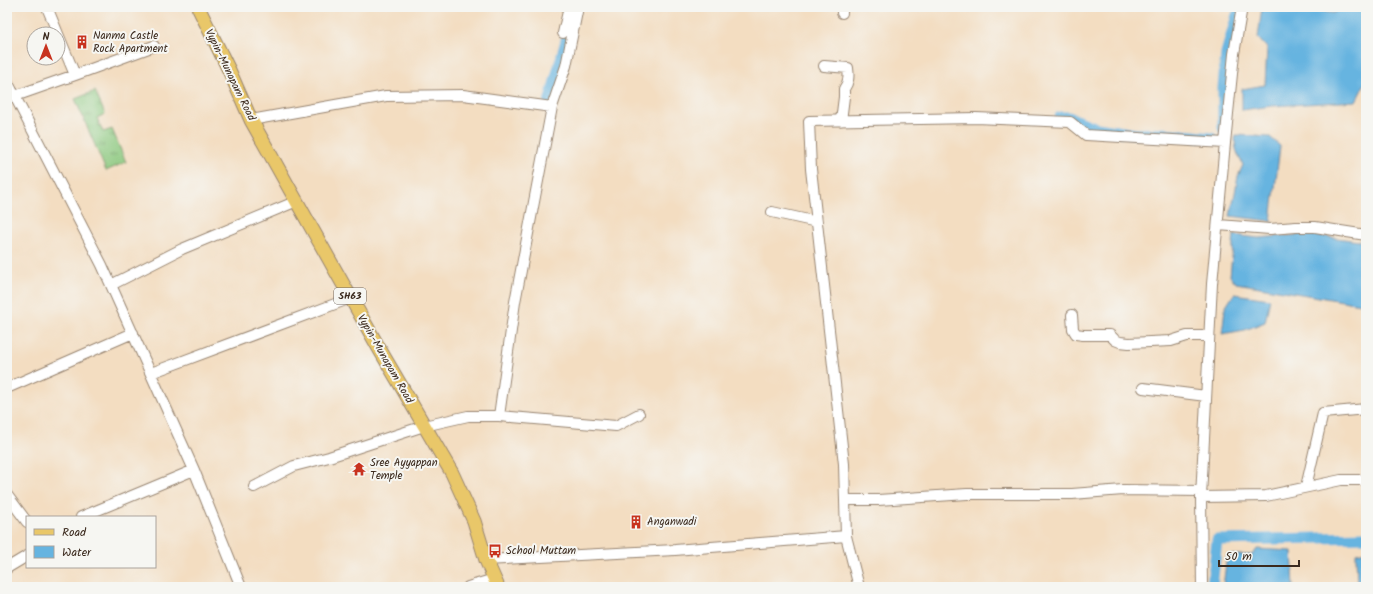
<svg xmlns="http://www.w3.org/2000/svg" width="1373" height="594" font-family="Kalam,sans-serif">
<defs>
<pattern id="park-tufts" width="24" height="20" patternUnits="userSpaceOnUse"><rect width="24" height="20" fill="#8ac77d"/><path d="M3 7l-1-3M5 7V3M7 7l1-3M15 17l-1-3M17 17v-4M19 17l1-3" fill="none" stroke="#72a266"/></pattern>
</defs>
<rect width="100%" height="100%" fill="#f6f6f2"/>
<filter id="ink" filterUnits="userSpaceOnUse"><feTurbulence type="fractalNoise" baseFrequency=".025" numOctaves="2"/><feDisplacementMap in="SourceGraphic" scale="8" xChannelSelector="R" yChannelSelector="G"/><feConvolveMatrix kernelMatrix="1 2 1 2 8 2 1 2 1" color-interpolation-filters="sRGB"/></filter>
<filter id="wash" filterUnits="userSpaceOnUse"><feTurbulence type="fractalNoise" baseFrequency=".012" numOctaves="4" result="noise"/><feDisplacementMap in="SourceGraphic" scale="16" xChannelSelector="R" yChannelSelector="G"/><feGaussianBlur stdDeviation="0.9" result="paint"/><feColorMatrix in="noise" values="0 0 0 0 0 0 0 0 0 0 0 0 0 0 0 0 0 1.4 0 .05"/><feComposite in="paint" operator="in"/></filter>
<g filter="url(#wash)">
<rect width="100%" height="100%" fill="#f3ddc1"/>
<path fill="url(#park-tufts)" stroke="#62784e" d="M95,91L105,114L97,118L103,132L112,129L126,162L106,171L75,99Z"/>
<path fill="#66b4e0" stroke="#506f7f" d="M1262,7H1308L1309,9L1333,13L1345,7H1366V81L1356,101L1272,106L1242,110V89L1265,85L1267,48L1258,38Z
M1236,135L1270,137L1280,146L1271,221L1230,216L1235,193L1238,176L1243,165C1238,155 1233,146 1236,135Z
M1307,234L1366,242V305L1236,283L1230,276L1234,235L1258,238Z
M1234,294L1270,299L1265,322L1245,330L1222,334L1225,308Z
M1257,549L1292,551L1294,587H1223L1227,555H1253Z
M1366,551V587H1357L1356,553Z"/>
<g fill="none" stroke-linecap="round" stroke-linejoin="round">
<path stroke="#66b4e0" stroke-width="11" d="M549,103L568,33
M1060,117H1069L1097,128L1136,134L1164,133L1212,138
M1223,128V88L1226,53L1237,15
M1212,587L1217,540L1366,537"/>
</g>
</g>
<g filter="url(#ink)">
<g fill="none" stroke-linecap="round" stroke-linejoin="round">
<g stroke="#978470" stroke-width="12">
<path id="minor" d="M47,7L58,34
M842,13V7
M563,33L569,7
M58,34L75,75L154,46
M824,66L848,68C849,76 849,82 844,89V97L841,121
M7,81L102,265L194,470L241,587
M15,96L75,75
M251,120L386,96L463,95L552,107
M1225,143L1234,54L1242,7
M772,212L817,222
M1218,225L1270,229L1296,227H1315L1366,235
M111,285L182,249L297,201
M1072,315L1073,329L1076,334L1083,335H1110L1115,340L1120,342L1129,343L1171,341L1187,336H1209
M151,373L351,298
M7,388L133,333
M1143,388L1206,396
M499,416L515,302L552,107L566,66L578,7
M254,487L294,466L329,457L424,426L468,416H499L616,426L639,414
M1306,487L1323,413L1366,409
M7,495L27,522
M1201,497L1266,496L1341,480H1366
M845,500H878L967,494H1072L1123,490L1201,491
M81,517L194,470
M486,560L675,550L846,536
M7,568L27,556
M468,587L494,579
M859,587L846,536L844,464L811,169L809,121L976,118L1070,122L1086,135L1225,143L1212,284L1201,497L1202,587"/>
</g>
<g stroke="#978470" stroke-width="15">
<path id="major" d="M198,7L229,70L251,120L380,350L452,473L474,521L486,560L498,587"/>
</g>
<use href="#minor" stroke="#fff" stroke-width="10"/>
<use href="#major" stroke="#e9c769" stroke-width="13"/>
</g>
</g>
<defs>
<g id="building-bare" transform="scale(1.08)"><path d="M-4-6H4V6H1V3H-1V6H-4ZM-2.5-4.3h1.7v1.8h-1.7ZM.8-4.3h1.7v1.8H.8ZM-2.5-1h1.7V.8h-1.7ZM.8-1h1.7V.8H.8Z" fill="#c8321e" stroke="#f6f6f2" stroke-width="2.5" paint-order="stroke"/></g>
<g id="temple-bare" transform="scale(1.08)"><path d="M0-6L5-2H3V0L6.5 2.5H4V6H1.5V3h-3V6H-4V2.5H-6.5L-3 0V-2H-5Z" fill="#c8321e" stroke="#f6f6f2" stroke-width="2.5" paint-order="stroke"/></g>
<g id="bus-bare" transform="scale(1.08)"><path d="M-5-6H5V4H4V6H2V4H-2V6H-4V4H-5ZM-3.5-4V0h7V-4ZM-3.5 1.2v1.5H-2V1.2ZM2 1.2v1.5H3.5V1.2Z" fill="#c8321e" stroke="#f6f6f2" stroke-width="2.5" paint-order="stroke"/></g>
</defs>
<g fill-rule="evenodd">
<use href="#building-bare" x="82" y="42"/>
<use href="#temple-bare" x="359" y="469"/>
<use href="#building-bare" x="636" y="522"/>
<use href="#bus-bare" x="495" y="551"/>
</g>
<g text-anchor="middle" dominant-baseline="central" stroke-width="4" stroke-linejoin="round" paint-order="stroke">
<rect fill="#f6f6f2" stroke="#73675e" stroke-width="1" x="334" y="288" width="32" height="16" rx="3"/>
<g font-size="10" font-weight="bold" fill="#3b2a1e">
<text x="350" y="296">SH63</text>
</g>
<g font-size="11" fill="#3b2a1e" stroke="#f6f6f2" text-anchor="start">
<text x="93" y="36">Nanma Castle<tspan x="93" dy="13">Rock Apartment</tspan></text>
<text x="370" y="463">Sree Ayyappan<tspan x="370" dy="13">Temple</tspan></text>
<text x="647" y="522">Anganwadi</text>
<text x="506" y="551">School Muttam</text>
</g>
<g font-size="11" fill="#3b2a1e" stroke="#f6f6f2">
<text transform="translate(230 75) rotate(64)">Vypin-Munapam Road</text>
<text transform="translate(385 359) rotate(60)">Vypin-Munapam Road</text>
</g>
</g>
<rect width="1373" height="594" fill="none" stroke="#f6f6f2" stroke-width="24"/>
<rect x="26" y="516" width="130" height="52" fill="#f6f6f2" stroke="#aba49d"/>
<rect x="34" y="529" width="20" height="6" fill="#e9c769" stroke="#aba49d"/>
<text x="62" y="536" font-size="12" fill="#3b2a1e">Road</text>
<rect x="34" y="546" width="20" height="12" fill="#66b4e0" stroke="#aba49d"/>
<text x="62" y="556" font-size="12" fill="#3b2a1e">Water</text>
<g transform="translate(46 46)"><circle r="19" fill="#f6f6f2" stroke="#aba49d"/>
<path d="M0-3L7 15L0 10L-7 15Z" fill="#c8321e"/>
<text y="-6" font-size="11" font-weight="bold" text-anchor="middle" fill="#3b2a1e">N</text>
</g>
<path d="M1219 560v6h80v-6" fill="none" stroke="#3b2a1e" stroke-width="2"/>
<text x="1225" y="560" font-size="12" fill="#3b2a1e" stroke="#f6f6f2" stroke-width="3" paint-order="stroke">50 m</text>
</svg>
